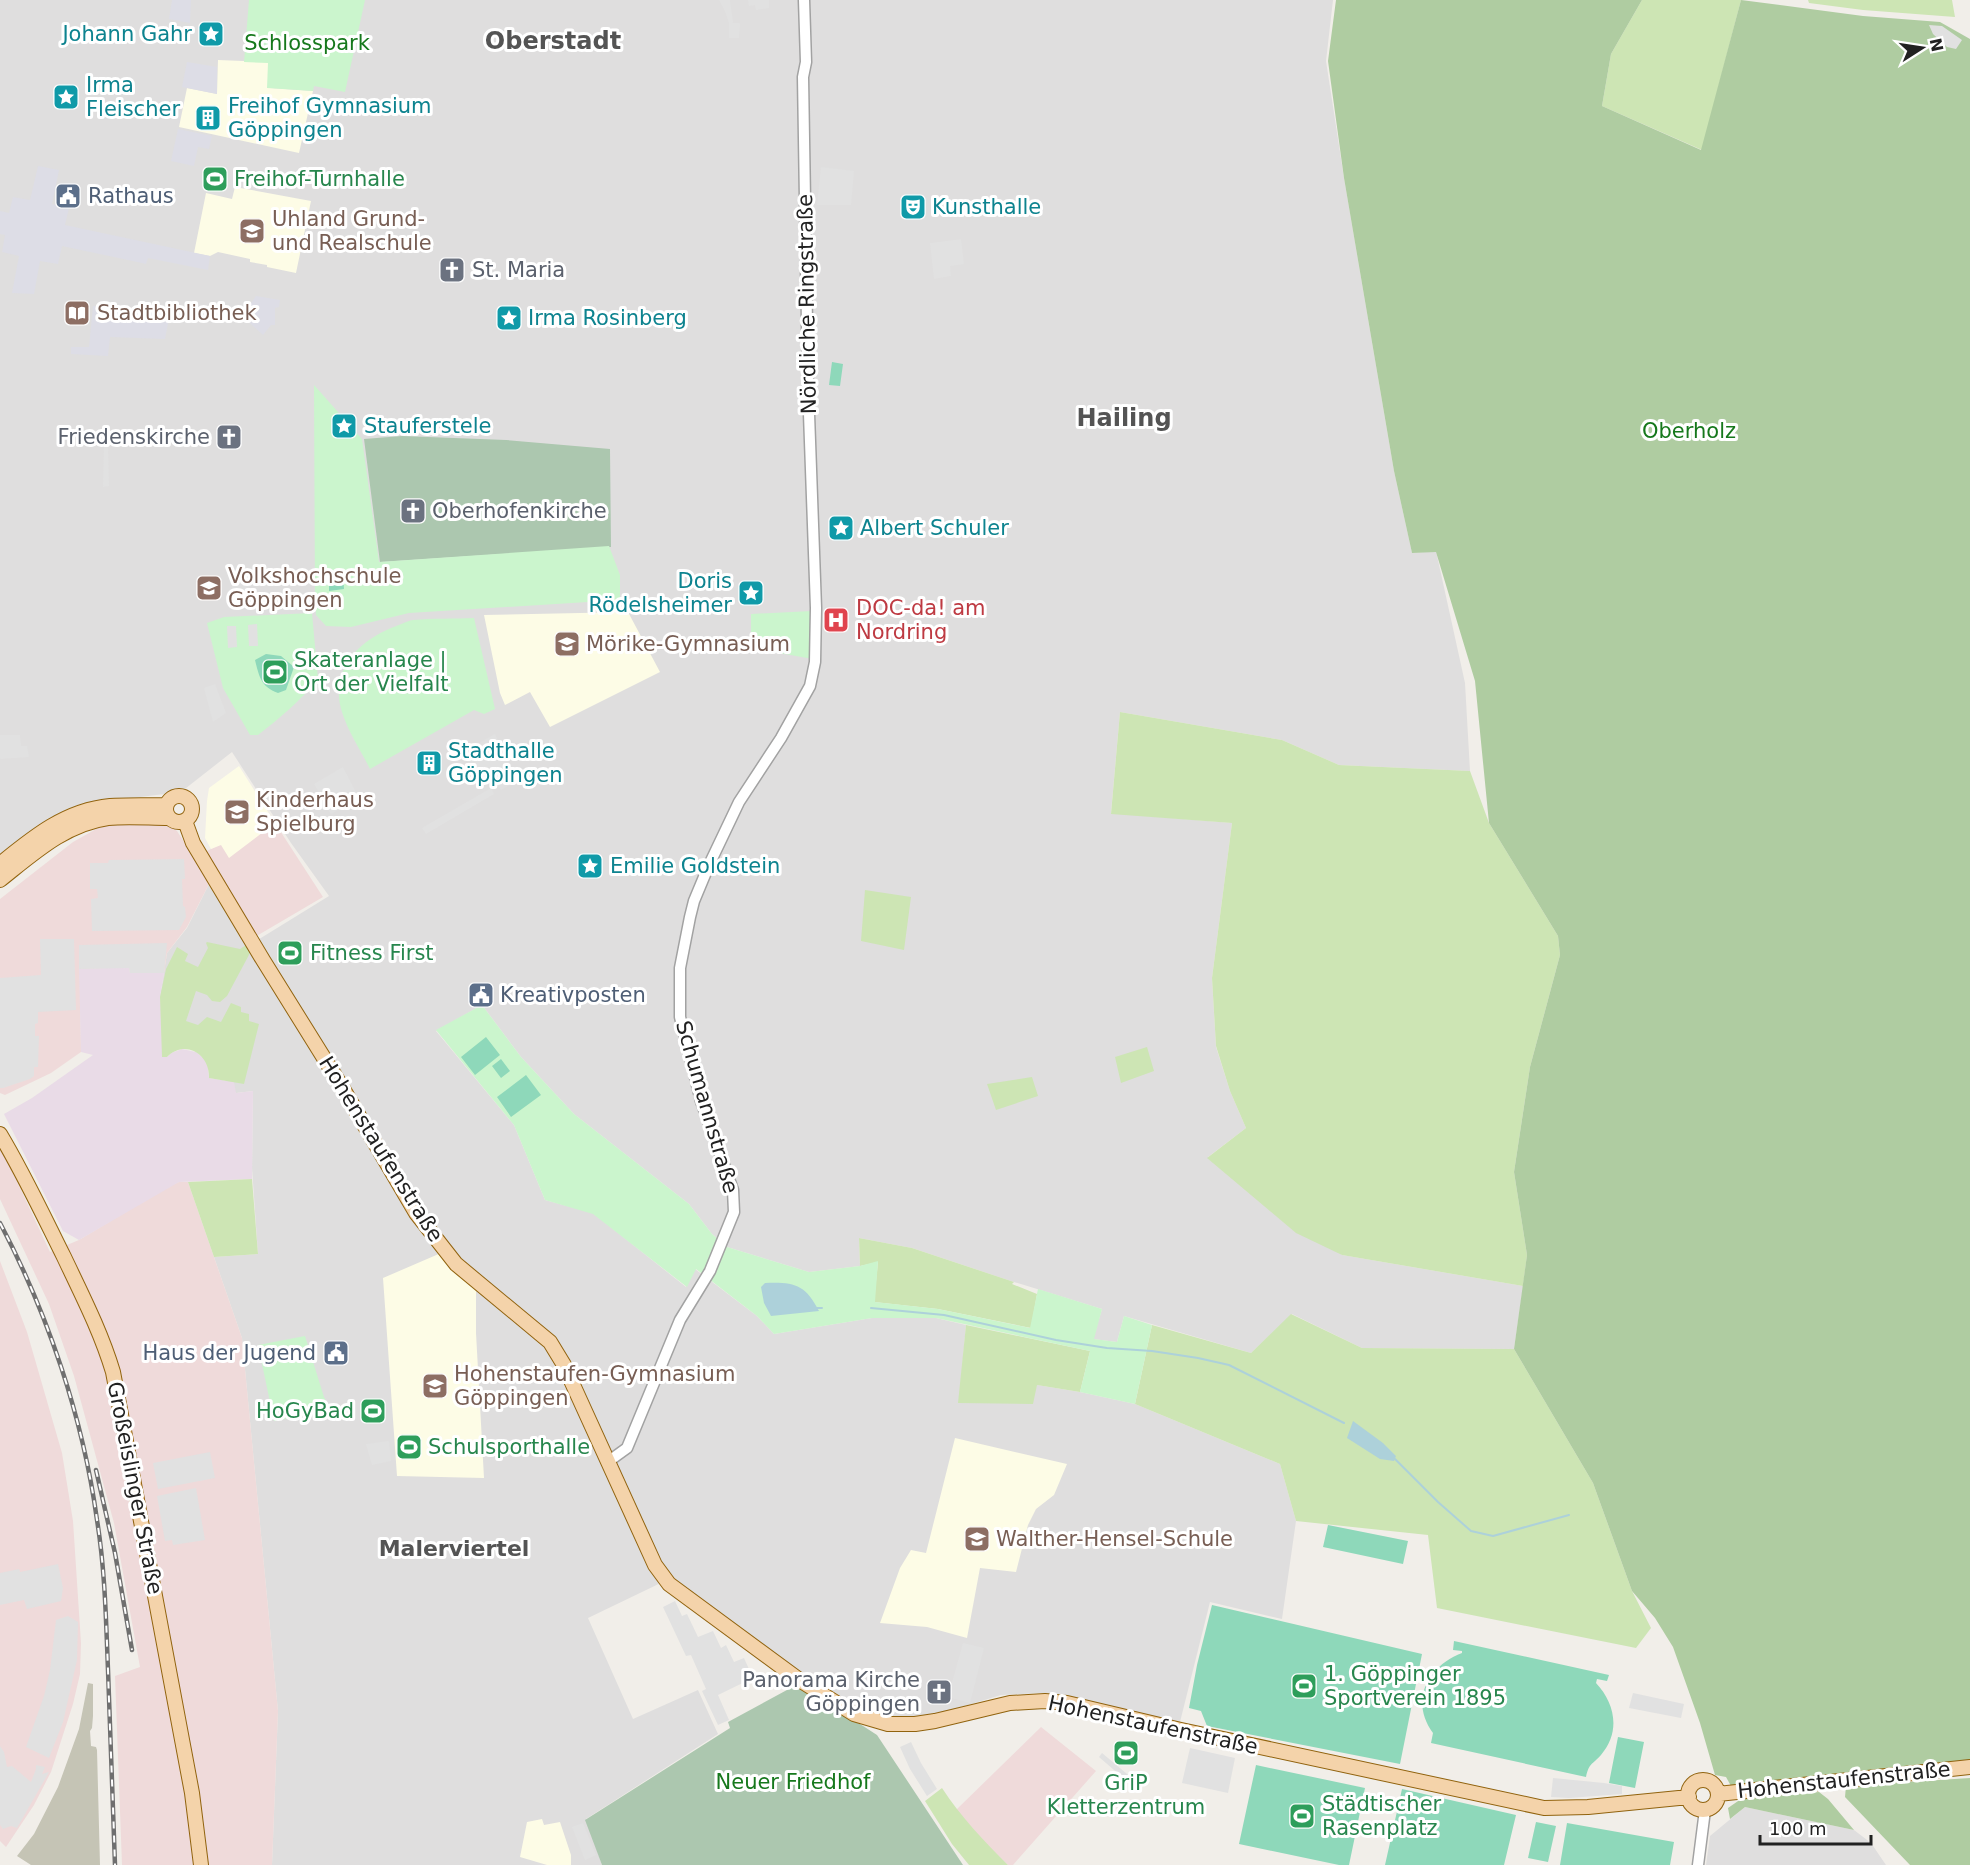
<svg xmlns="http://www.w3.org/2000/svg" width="1970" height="1865" font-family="'DejaVu Sans',sans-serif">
<rect width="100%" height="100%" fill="#f1eee9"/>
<path fill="#dfdede" d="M0,0H1333L1326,61L1344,178L1394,471L1412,553L1436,551L1465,683L1470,771L1339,765L1282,740L1120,712L1111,813L1232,823L1212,978L1216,1047L1230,1091L1246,1128L1208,1157L1342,1255L1523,1286L1514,1349L1362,1348L1292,1314L1251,1353L1124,1316L1117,1342L1093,1339L1102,1309L1014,1282L912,1248L859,1238L860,1266L809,1272L727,1247L712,1234L689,1204L574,1114L521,1057L482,1005L436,1031L514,1125L545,1200L593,1213L686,1287L695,1269L757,1316L774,1334L872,1318H936L966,1325L959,1403L1037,1385L1080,1392L1135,1404L1280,1464L1296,1521L1282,1619L1210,1602L1180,1722L1042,1693L1001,1695L935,1715L906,1719L856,1710L697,1609L669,1579L588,1618L633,1719L698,1690L718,1734L586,1819L602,1865H272L278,1711L242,1338L214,1257L258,1254L252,1168L253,1091L236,1093L160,997L167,953L187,928L210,882L248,946L329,896L291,843L232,752L181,792L82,804L45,823L0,863Z
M1745,1807L1854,1830L1871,1843L1886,1865H1706L1710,1836Z"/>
<path fill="#efdada" d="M120,823L167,824L177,831L210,882L187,927L167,953L164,973H130L129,968L80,969L81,1052L51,1073L5,1095L0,1093V899L73,842L98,828Z
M275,823L323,897L253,938L205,852L221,844L229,857Z
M0,1145L50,1252L79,1240L169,1186L179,1182H188L242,1338L278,1711L272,1865H122L115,1676L140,1667L114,1523L74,1376L49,1304L0,1199Z
M0,1261L27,1332L62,1453L73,1521L81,1643L80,1674L73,1704L51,1772L34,1805L6,1847L0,1841Z
M1041,1727L1096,1771L1013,1865H1008L986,1844L956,1810Z"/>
<path fill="#e9dbe7" d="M129,967L130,973H164L160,997L167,1057L171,1053L182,1049L196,1052L205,1059L208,1066L209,1078L234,1082L236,1093L253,1091L252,1179L179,1182L79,1240L63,1231L4,1114L32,1098L93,1055L81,1052L79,969Z"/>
<path fill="#fdfce6" d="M218,60L268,62L271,88L313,91L299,153L179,127L187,88L217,94Z
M235,187L311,201L296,273L267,267V265L250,262V259L218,252L210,256L194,253L206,193L232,199Z
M628,612L660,672L550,727L530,692L505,705L500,693L484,615Z
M239,766L275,823L229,858L221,845L211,849L205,838L207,801L209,788Z
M441,1253L476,1283V1333L484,1478L397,1476L383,1278Z
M955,1438L1067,1464L1054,1495L1036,1509L1028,1525L1016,1572L980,1568L967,1638L927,1627L880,1623L900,1568L911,1550L926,1553Z
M542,1819L544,1825L560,1822L571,1855V1865H547L520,1857L527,1822Z"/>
<path fill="#c5c4b5" d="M88,1683L93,1684V1716L92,1728L90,1731L91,1746L96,1747L97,1750L100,1865H31L17,1856L34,1834L58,1787L79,1729Z"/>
<path fill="#cde5b4" d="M1642,0H1741L1702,150L1602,106L1611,54Z
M1808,0H1952L1955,17L1863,10L1809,3Z
M1120,712L1282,740L1339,765L1470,771L1489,823L1558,936L1560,955L1530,1067L1514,1172L1527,1255L1523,1286L1342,1255L1296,1233L1207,1158L1246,1128L1230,1091L1216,1046L1212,978L1232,823L1111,814Z
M865,890L911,897L904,950L861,941Z
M207,942L240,949L246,945L250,953L227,996L220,1002L212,1001L207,995L196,991L186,1021L198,1025L207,1017L221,1022L231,1003L241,1007V1012L249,1014V1021L259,1024L244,1084L209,1078C210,1054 185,1039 167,1057H162L160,997L166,969L177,947L188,954L185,961L198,967L208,948L206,943Z
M1147,1047L1154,1071L1121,1083L1115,1057Z
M1032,1077L1038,1096L996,1110L987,1084Z
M252,1179L258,1254L214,1257L188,1182Z
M859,1238L912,1248L1014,1282L1012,1284L1037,1294L1031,1328L938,1309L874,1302L878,1262L860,1266Z
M1291,1314L1362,1348L1514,1349L1593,1483L1632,1591L1651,1628L1636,1648L1437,1608L1428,1535L1296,1521L1280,1464L1135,1404L1152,1325L1251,1353Z
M966,1325L1090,1351L1080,1392L1037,1385L1033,1404L958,1403Z
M942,1788C961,1817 984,1841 1008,1865H969L952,1844L925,1801Z"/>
<path fill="#afcca1" d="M1336,0H1642L1611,54L1602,106L1701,150L1741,0L1863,16L1940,22L1970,39V1763L1731,1786L1726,1777L1715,1775L1700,1723L1673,1647L1655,1618L1632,1591L1593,1483L1514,1349L1527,1255L1514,1172L1530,1067L1560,955L1558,936L1489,823L1475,681L1436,552L1412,553L1394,471L1344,178L1328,61Z
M1970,1778V1865H1910L1845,1797L1846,1786Z
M1819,1792L1828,1799L1854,1830L1745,1807L1730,1819L1728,1808L1741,1799Z"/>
<path fill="#acc7af" d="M402,436L506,440L610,449L611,547L380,562L364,439Z
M798,1684L877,1735L963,1865H602L585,1820L730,1728L728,1722Z"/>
<path fill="#cbf5cd" d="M249,0H365L345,92L314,86L313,91L267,88L268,63L244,62Z
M314,385L362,439L379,562L609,546L620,575V600L409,613L351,627L326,626L316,615L315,603Z
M812,611L813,659L751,648V614Z
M312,613L318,679C300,701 280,718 258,735H250L223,688L207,623L224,617Z
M474,618L495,709L484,714L474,710L370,769C361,751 349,733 343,715C328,674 355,643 391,628C398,626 406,621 413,620C433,618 454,619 474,618Z
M482,1005L521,1057L574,1114L689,1204L712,1234L727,1247L809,1272L860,1266L878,1261L875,1302L938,1309L1030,1328L1038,1289L1102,1309L1094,1339L1117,1342L1124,1316L1152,1325L1135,1404L1080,1392L1090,1351L936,1318H872L774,1334L757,1316L696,1269L687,1287L593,1214L545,1200L514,1125L436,1030Z
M305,1336L324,1397L328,1404L293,1411L291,1418L274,1421L258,1345Z"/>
<path fill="#8ed8ba" d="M832,362L843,364L840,386L829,385Z
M343,573L344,589L329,591V574Z
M266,654L281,656L294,667L286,690L278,693C261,687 259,676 255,660Z
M486,1037L500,1055L475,1075L461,1057Z
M501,1059L510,1071L501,1078L492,1066Z
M526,1075L541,1095L511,1117L497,1097Z
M1328,1525L1408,1541L1403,1564L1323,1547Z
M1212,1605L1422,1654L1400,1764L1207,1726L1201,1711L1189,1708L1197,1665Z
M1454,1641L1609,1675L1607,1681L1597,1679L1596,1683C1615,1703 1621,1732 1601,1755C1592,1765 1589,1763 1586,1777L1431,1743L1433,1733C1409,1700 1428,1666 1462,1653V1651L1453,1650Z
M1618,1737L1644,1742L1635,1788L1609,1783Z
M1256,1765L1365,1788L1349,1865H1339L1239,1844Z
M1402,1789L1516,1815L1504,1865H1385Z
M1536,1822L1556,1826L1548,1862L1528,1858Z
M1567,1823L1674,1842L1670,1865H1560Z"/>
<path fill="#e1e1e1" d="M719,0H730L733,23H740L739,38H729V23L725,11Z
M748,0H769V8L756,10L755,5L749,6Z
M1929,25L1942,26L1962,40L1956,49L1947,47L1933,34Z
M821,167L854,171L851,205H817Z
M961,239L964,264L950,266L951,276L934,279L930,243Z
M104,444H108L109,486L103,487Z
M250,573L249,605L232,606V582H234V574Z
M257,624L258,646H249L248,625Z
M227,626H236L237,647L228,648Z
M215,684L226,713L213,722L204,688Z
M495,734L512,769L479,788L463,752Z
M0,735H20L21,746H27L29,757L0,759Z
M343,767L359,798L331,814L314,784Z
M517,773L520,779L501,790L498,785Z
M491,788L494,794L426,834L422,828Z
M184,859L185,879H182L183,906L185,907L186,917L179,930L92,931L91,899L98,898L97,889H90V863H108L109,860Z
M40,939H74L76,1010L38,1012V1023L35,1024V1036H39L38,1067H34V1076L30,1079L3,1088H0V978L41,975Z
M167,943L164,973H130L129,968L79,969V945Z
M389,1441L391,1461L372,1465L366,1444Z
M210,1452L215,1478L158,1489L153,1463Z
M196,1488L205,1540L173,1545L172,1540L165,1541L157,1496Z
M58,1564L63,1588L61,1601L27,1609L24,1600L0,1605V1573L19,1569L20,1572Z
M675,1601L682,1616L687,1614L698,1637L713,1631L721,1648L726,1645L734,1662L744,1658L753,1678L718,1695L729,1720L718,1725L702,1691L706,1689L691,1655L686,1656L663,1607Z
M68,1616L78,1622L77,1660L63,1722L49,1758L26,1747L44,1696L50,1670L56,1620Z
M963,1643L984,1648L970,1703L948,1697Z
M1633,1693L1684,1704L1681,1718L1629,1708Z
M911,1742L921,1763L937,1789L927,1796L910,1769L900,1747Z
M0,1746L4,1752L7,1767L12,1766L31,1782L36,1769V1765L45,1767L42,1774L49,1772L17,1828L11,1826L3,1829L0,1825Z
M1190,1748L1235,1758L1228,1793L1182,1783Z
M1102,1753L1133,1779L1129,1783L1099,1757Z
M1553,1778L1604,1783L1622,1786V1794L1569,1798L1551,1797Z
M583,1823L596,1855L585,1860L572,1827Z"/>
<path fill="#dddde6" d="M172,0H191L190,23L169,19Z
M187,62L217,67V94L182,87Z
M178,129L212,136L209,149L198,147L194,166L171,161Z
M38,166L59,170L52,204L69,208L65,225L210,256L208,270L148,258L146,264L142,263L62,246L58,264L40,261L34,294L12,293L19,256L2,252L5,235L0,234V211L9,213L13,197L30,200Z
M256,296L280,300L279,307L275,308V325H271L263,335L242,316Z
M93,306L137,310L143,307L170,313L165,339L110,337L108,356L71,354V347H89Z"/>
<path fill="#add1da" d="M765,1283C794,1282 805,1284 819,1311L771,1316L764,1303L761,1287Z
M1353,1421L1383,1443L1396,1456L1394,1461L1380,1459L1347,1438Z"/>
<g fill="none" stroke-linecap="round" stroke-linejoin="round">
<path stroke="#add1da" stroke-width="2" d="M817,1308H822
M871,1308L944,1315L1056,1340L1107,1348L1152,1351L1198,1358L1229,1365L1344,1423
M1395,1459L1438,1502L1471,1531L1493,1536L1569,1515"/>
<g stroke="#a2a2a2" stroke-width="13">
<path id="minor" d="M609,1461L627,1448L680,1320L710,1271L734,1212L733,1190L701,1101L680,1017V968L690,917L694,901L709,865L739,802L781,738L810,686L815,662L816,608L808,386L803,77L806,62L804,0
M1698,1865L1705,1810"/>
</g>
<g stroke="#91630e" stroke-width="16">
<path id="major" d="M166 809a13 13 0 1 1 26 0a13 13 0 1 1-26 0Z
M185,821L193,843L263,960L342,1087L416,1213L456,1264L550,1342L564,1365L655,1565L669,1584L798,1679L854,1714L888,1724H915L935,1721L1010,1703L1045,1701L1067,1703L1181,1730L1544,1808L1588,1807L1689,1797
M0,864C33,837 66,810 110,806C129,805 148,805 166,805
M0,880C33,854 65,824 108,818C128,816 149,818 169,818
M0,1134C24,1174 43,1215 64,1257C82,1295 101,1332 113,1372L192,1793L201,1865
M1688 1795a15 15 0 1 1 30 0a15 15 0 1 1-30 0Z
M1718,1794L1970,1767"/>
</g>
<use href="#minor" stroke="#fff" stroke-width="10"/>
<use href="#major" stroke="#f4d3aa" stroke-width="14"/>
<g stroke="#6f6f6f" stroke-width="4.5">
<path id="rail" d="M0,1223C48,1314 83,1418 97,1520C105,1569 106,1620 108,1670C110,1735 113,1800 115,1865
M96,1470L115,1553L132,1650"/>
</g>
<use href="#rail" stroke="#fff" stroke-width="2" stroke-dasharray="7" stroke-linecap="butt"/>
</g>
<defs>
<g id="sight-square" transform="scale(1.35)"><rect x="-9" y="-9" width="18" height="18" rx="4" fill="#0f9aa8" stroke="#fff"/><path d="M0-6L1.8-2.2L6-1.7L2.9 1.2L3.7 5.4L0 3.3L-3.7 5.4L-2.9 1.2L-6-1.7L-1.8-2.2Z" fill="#fff"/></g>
<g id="building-square" transform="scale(1.35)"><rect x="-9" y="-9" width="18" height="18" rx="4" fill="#0f9aa8" stroke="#fff"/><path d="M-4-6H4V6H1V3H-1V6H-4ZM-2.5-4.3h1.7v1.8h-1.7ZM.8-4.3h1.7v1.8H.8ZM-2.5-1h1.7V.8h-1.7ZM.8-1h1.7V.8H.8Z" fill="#fff"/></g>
<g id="stadium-square" transform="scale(1.35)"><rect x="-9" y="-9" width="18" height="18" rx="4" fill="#2e9e5b" stroke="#fff"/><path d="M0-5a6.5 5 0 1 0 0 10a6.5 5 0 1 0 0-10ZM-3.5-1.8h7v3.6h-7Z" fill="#fff"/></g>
<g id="civic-square" transform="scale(1.35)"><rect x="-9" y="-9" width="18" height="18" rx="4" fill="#5c6f8a" stroke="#fff"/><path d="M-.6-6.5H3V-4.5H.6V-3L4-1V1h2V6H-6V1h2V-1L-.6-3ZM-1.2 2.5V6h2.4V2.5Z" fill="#fff"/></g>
<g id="theatre-square" transform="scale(1.35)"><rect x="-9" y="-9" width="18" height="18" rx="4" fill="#0f9aa8" stroke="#fff"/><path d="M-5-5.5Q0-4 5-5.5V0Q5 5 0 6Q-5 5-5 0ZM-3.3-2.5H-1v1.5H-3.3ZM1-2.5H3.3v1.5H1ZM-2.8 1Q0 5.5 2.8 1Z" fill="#fff"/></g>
<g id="school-square" transform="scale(1.35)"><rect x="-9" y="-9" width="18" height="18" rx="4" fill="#8d6e63" stroke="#fff"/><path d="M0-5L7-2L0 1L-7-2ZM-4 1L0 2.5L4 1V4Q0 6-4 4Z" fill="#fff"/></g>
<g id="church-square" transform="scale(1.35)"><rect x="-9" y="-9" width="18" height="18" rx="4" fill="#6b7280" stroke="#fff"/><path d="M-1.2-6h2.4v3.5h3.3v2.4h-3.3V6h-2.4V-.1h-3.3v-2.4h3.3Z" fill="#fff"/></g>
<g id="library-square" transform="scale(1.35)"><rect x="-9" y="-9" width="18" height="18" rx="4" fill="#8d6e63" stroke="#fff"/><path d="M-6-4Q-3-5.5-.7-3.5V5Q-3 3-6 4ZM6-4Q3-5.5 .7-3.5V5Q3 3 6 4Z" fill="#fff"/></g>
<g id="university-square" transform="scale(1.35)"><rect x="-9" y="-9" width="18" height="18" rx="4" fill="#8d6e63" stroke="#fff"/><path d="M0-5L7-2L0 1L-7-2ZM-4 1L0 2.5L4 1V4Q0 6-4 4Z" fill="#fff"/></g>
<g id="hospital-square" transform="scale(1.35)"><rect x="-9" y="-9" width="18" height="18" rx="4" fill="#e0444e" stroke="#fff"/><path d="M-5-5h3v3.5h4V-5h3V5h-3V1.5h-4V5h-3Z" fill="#fff"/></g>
</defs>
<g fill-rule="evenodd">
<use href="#sight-square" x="211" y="34"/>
<use href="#sight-square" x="66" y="97"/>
<use href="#building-square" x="208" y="118"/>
<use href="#stadium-square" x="215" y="179"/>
<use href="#civic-square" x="68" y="196"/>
<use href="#theatre-square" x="913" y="207"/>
<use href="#school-square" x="252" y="231"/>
<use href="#church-square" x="452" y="270"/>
<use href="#library-square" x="77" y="313"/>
<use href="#sight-square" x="509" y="318"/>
<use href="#sight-square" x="344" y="426"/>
<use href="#church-square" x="229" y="437"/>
<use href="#church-square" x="413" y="511"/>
<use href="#sight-square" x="841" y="528"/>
<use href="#university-square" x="209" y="588"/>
<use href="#sight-square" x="751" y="593"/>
<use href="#hospital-square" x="836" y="620"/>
<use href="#school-square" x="567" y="644"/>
<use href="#stadium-square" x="275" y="672"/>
<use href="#building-square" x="429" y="763"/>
<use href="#school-square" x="237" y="812"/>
<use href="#sight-square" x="590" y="866"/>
<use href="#stadium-square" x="290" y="953"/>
<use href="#civic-square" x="481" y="995"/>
<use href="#civic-square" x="336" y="1353"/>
<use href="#school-square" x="435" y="1386"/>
<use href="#stadium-square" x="373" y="1411"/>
<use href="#stadium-square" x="409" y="1447"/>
<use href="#school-square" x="977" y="1539"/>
<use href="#stadium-square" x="1304" y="1686"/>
<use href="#church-square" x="939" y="1692"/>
<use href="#stadium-square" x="1126" y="1753"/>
<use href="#stadium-square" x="1302" y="1816"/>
</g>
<g text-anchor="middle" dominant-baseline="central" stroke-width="6" stroke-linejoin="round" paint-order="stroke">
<g font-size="21" fill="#0d838f" stroke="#fff" text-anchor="start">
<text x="192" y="34" text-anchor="end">Johann Gahr</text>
<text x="86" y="85">Irma<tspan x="86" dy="24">Fleischer</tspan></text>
<text x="228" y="106">Freihof Gymnasium<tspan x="228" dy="24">Göppingen</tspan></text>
<text x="932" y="207">Kunsthalle</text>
<text x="528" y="318">Irma Rosinberg</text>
<text x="364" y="426">Stauferstele</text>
<text x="860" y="528">Albert Schuler</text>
<text x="732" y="581" text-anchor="end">Doris<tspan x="732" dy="24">Rödelsheimer</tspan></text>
<text x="448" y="751">Stadthalle<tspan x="448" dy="24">Göppingen</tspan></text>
<text x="610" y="866">Emilie Goldstein</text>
</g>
<g font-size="21" fill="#16781c" stroke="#fff">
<text x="307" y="43">Schlosspark</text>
<text x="1689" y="431">Oberholz</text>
<text x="793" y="1782">Neuer Friedhof</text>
</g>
<g font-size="21" fill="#27864d" stroke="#fff" text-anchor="start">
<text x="234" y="179">Freihof-Turnhalle</text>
<text x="294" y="660">Skateranlage |<tspan x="294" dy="24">Ort der Vielfalt</tspan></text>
<text x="310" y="953">Fitness First</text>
<text x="354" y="1411" text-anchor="end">HoGyBad</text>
<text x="428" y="1447">Schulsporthalle</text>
<text x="1324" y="1674">1. Göppinger<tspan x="1324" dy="24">Sportverein 1895</tspan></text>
<text x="1126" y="1783" text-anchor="middle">GriP<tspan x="1126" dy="24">Kletterzentrum</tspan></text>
<text x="1322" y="1804">Städtischer<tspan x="1322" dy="24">Rasenplatz</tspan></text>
</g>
<g font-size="21" fill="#4e5e75" stroke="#fff" text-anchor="start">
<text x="88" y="196">Rathaus</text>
<text x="500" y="995">Kreativposten</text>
<text x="316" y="1353" text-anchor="end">Haus der Jugend</text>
</g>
<g font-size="21" fill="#785e54" stroke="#fff" text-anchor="start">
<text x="272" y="219">Uhland Grund-<tspan x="272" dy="24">und Realschule</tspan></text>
<text x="97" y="313">Stadtbibliothek</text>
<text x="228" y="576">Volkshochschule<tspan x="228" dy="24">Göppingen</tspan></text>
<text x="586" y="644">Mörike-Gymnasium</text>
<text x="256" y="800">Kinderhaus<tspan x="256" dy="24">Spielburg</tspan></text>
<text x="454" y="1374">Hohenstaufen-Gymnasium<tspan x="454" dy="24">Göppingen</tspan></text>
<text x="996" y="1539">Walther-Hensel-Schule</text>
</g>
<g font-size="21" fill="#5b616d" stroke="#fff" text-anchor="start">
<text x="472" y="270">St. Maria</text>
<text x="210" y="437" text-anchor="end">Friedenskirche</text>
<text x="432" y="511">Oberhofenkirche</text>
<text x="920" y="1680" text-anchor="end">Panorama Kirche<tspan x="920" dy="24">Göppingen</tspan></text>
</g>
<g font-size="21" fill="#212121" stroke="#fff">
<text transform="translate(807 304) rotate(-91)">Nördliche Ringstraße</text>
<text transform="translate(707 1107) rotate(74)">Schumannstraße</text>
<text transform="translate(381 1149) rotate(58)">Hohenstaufenstraße</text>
<text transform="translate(135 1488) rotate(79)">Großeislinger Straße</text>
<text transform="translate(1153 1725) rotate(12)">Hohenstaufenstraße</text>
<text transform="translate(1844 1780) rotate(-6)">Hohenstaufenstraße</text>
</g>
<g font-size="21" fill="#be3a42" stroke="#fff" text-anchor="start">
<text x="856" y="608">DOC-da! am<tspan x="856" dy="24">Nordring</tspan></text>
</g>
<g font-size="22" font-weight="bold" fill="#545454" stroke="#fff">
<text x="454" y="1548">Malerviertel</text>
</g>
<g font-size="24" font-weight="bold" fill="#545454" stroke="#fff">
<text x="553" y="41">Oberstadt</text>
<text x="1124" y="418">Hailing</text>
</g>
</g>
<g transform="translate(1922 48) rotate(78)" stroke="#ffffff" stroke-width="4.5" paint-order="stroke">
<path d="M0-4.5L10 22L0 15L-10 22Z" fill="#212121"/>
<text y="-9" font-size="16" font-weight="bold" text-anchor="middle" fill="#212121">N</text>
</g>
<path d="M1760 1835v9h111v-9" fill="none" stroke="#212121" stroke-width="3"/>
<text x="1769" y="1835" font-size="18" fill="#212121" stroke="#ffffff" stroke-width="4.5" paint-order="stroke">100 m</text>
</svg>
